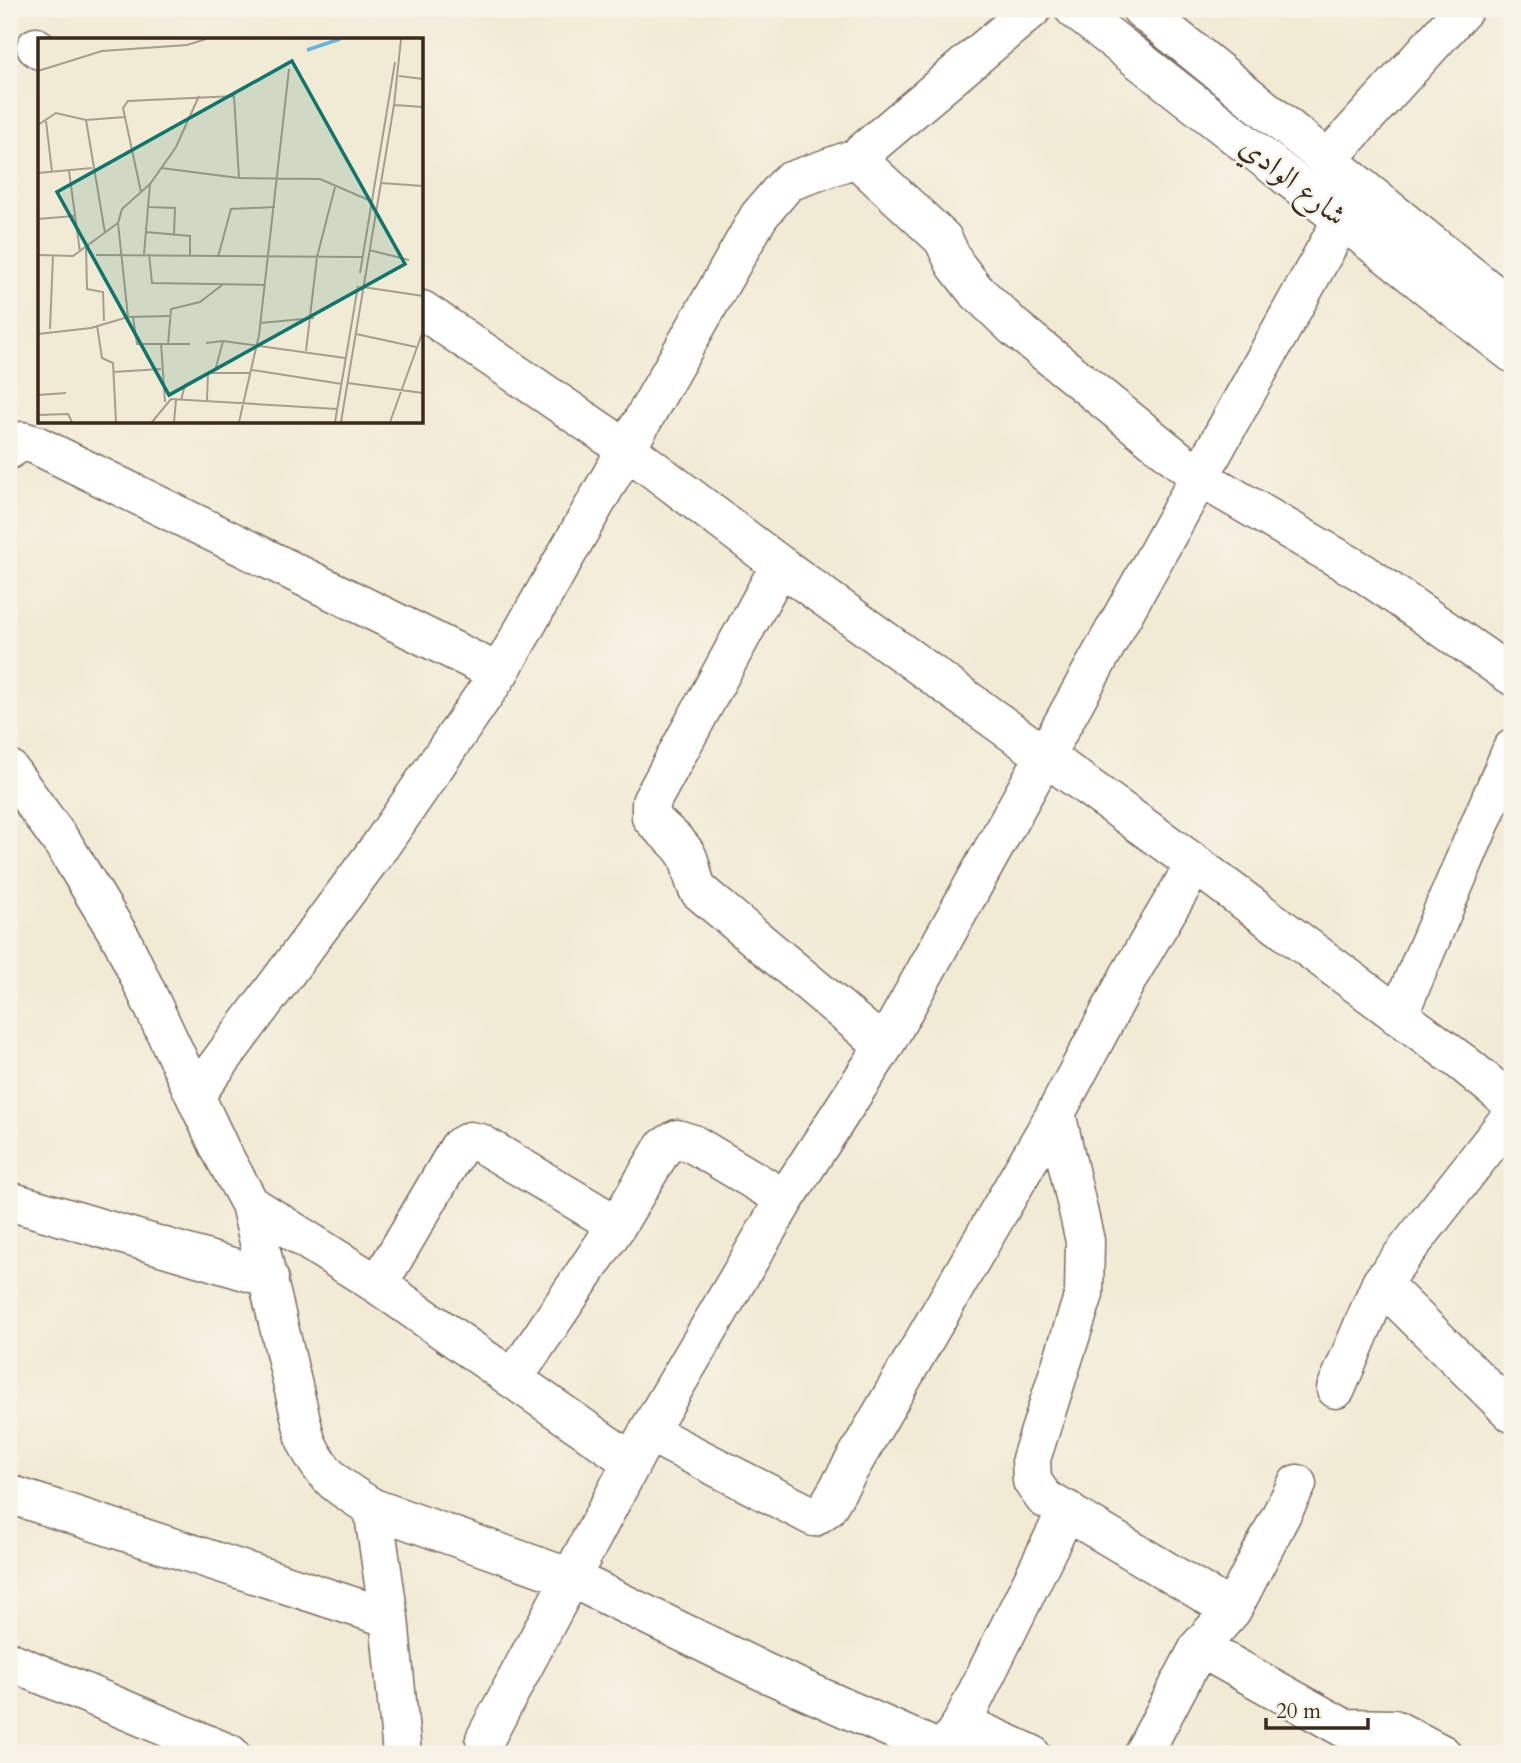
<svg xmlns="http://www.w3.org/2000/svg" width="1521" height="1763" font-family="Cardo,Amiri,serif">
<rect width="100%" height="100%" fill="#f7f3e8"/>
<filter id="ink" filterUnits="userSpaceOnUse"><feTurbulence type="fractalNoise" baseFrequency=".0143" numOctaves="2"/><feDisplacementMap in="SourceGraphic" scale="14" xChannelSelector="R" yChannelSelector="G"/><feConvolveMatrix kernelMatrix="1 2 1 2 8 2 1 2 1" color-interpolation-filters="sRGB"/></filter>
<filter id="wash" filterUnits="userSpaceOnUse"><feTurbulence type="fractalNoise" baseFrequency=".00686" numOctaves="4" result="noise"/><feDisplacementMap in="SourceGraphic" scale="28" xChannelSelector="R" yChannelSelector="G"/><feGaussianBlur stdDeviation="1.57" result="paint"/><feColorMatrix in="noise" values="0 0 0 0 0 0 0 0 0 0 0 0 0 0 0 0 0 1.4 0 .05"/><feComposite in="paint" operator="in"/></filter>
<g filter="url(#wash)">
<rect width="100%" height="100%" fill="#f1ead4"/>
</g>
<g filter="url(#ink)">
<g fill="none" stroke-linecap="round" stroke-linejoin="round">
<g stroke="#7b6d5e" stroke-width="41">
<path id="minor" d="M36,47L40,50
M856,158L943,239L955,264L975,290L1015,328L1201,478L1365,574L1512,676
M1328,159L1464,9
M422,310L628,450L780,565L1195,864L1463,1063L1512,1103
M9,450L22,441L36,445L499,673
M780,565L651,802V817C661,830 678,840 686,854C693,865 690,876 699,891L884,1046
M9,769L66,848L123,942L221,1151L250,1204L306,1441C322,1477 340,1488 373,1508L389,1618L402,1754
M1398,1016L1512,749
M196,1094L381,845L499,673L759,216L788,182L856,158L1032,9
M1056,1113L1085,1241L1084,1294L1031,1459L1032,1481L1044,1498L1232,1610
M9,1201L269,1278
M250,1204L378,1285L632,1462
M1381,1283L1512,1413
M378,1285L459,1147L470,1141L480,1143L617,1225
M513,1379L617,1225L663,1148L677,1139L693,1144L785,1199
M1336,1389L1381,1283L1512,1115
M648,1432L814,1517L827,1508L1056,1113L1130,974L1195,864
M9,1494L389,1618
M373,1508L571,1578L764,1672L942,1751
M1199,1647L1344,1728L1394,1729L1442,1754
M9,1661L230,1754
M962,1723L1031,1754
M485,1739L648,1432L785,1199L884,1046L1342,220
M941,1754L962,1723L1067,1510
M1143,1754L1199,1647L1232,1610L1297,1484"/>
</g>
<g stroke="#7b6d5e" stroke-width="41">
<path id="major" d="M1074,9L1512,353
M1141,9L1512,309"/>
</g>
<use href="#minor" stroke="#fff" stroke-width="38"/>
<use href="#major" stroke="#fff" stroke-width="38"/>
</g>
</g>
<g text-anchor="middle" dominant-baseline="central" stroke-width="5" stroke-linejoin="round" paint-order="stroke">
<g font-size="30" fill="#3b2a1e" stroke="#f7f3e8">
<text transform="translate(1293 181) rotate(38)">شارع الوادي</text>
</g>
</g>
<g transform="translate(38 38)">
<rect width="385" height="385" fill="#f1ead4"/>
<path fill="none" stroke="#62b6de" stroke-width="3.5" d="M269,12L302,1"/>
<path fill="none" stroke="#a89d8b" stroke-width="2" d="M0,33L64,13L149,7L168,1M361,38L385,41M356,67L385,69M48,82L67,195M8,83L14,134M0,87L18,75L48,82L87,79M123,130L201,140L282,141L333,163M31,133L42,214M0,135L54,130M343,145L385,148M103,154L85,70L90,63L196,58L201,140M111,169L137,170L136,196M0,181L36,178M80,185L90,279M108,194L152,198V217M48,208L49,251L65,254L66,283M331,212L371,222M106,216L112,146M111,216L114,245L227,247M0,217L35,218L80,185L84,171L112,146L138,109L161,58M58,217L324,219M180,219L193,171L237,169M322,235L357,24M325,249L385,258M95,279L99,306H152M222,285L276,280M59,287L64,320L75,325L78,384M12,291L15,218M0,296L53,290L90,279L131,278M318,296L378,309M123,305L127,364M168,305L185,303L307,320M130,307L133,271L162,264L184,247M268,313L279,219L297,149M214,332L304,346M177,333L185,303M75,334L123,331M309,345L385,355M0,357L28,355M143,362L147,347L170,335H213M169,362L170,335M0,377L30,376L34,384M114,384L133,361L299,371M136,384L138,362M201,384L221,297L251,31M297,384L320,248M303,384L356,67L363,1M352,384L385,293"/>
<path fill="#0f766e" fill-opacity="0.15" stroke="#0f766e" stroke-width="3.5" d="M254,23L367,226L131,357L19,154Z"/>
<rect width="385" height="385" fill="none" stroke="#3b2a1e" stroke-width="3.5"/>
</g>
<rect width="1521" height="1763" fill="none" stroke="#f7f3e8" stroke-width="35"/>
<path d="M1266 1718v10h102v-10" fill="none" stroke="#3b2a1e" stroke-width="3.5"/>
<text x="1276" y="1718" font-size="21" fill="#3b2a1e" stroke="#f7f3e8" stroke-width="5" paint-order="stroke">20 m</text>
</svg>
